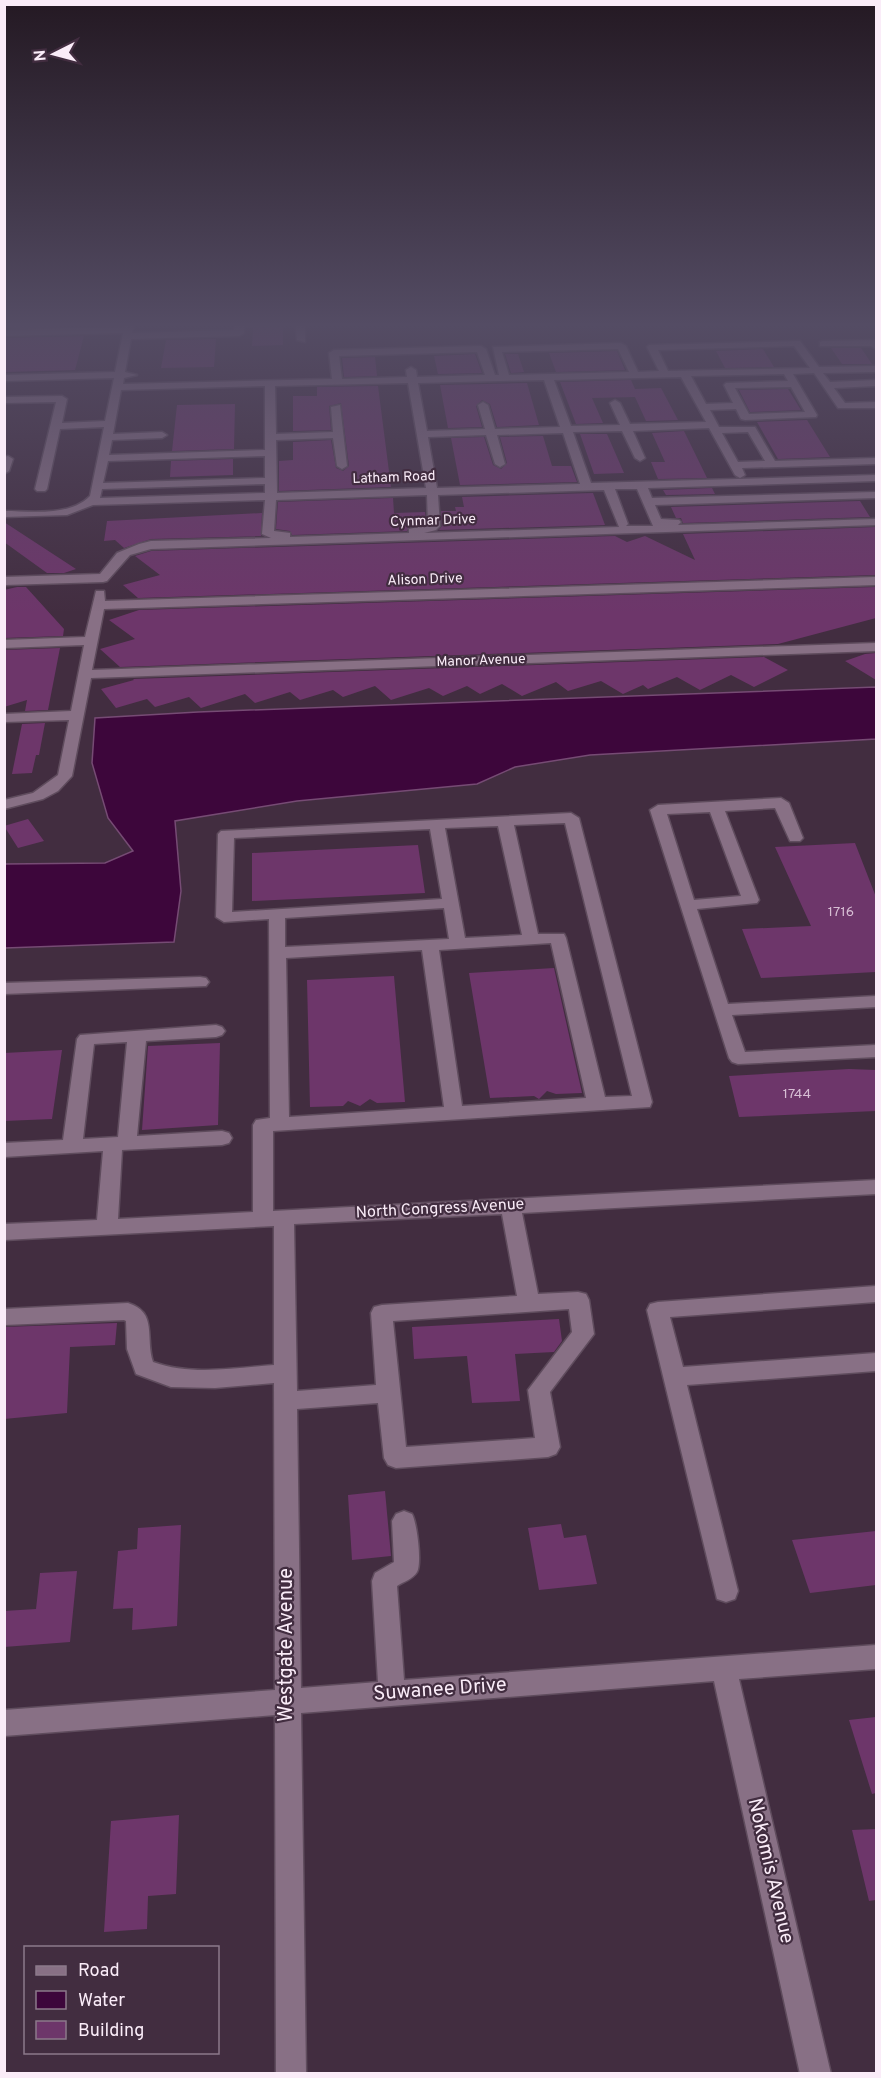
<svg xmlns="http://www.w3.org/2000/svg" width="881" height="2078" font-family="Overpass,sans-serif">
<rect width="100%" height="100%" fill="#422d40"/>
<path fill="#3d063b" stroke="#764b74" stroke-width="1.5" d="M876,687V739L590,755L515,767L477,784L297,801L175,821L181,891L174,942L5,948V864L105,863L133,851L108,818L92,763L95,718L198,712Z"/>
<path fill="#6d366a" d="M4,322H87L86,326L4,328Z
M283,327V345L252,346L253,328Z
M84,336L75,370L4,372V338Z
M216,339L214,367L161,368L166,340Z
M831,348H861L872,364H842Z
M763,349L774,367L725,368L716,351Z
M617,351L625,370L556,372L549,353Z
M475,354L482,373L438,374L434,356Z
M505,354H518L524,372L511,373Z
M375,357L377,376L344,377L342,358Z
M631,380L635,389L661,388L678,420L646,421L635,397L592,398L603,423L576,424L560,382Z
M527,383L539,425L497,427L490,404L482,400L476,406L482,427L448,428L440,385Z
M378,386L391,487L279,491V461L293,460V442L331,440L336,468L343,471L349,466L341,403L329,406L331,430L293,431V396H317V387Z
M788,389L801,410L750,412L739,390Z
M235,404L234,449L172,451L177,405Z
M807,420L830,457L778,459L757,422Z
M684,431L707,478L658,479L651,462H665L652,433Z
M580,434H607L624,473L594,474Z
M543,436L552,466H571L577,482L460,485L451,438L484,437L493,465L501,469L507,463L500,437Z
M233,459V475L170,477L171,461Z
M712,488L715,494L666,495L663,490Z
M593,493L605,525L439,530L442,526L441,511H456L455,507H464L462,497Z
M393,498L394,513L425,512L426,523L409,527L407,531L292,535L290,531L276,529L278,502Z
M860,501L870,517L683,523L681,518H676L671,507Z
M262,513L261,536L151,539L124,548L115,540L104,541L107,521Z
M4,522L76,569L64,573H47L4,542Z
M876,527V575L138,598L123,585L160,575L135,556L151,551L615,536L627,542L645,536L695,560L683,534Z
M17,587H26L64,629L63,636L4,638V590Z
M876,587V618L778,644L120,667L100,649L135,639L109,620L139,610Z
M60,648L48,710L25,711L27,700L4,707V650Z
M876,653V680L845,661L865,654Z
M764,657L788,670L754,687L731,675L700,690L677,677L648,689L643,685L623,694L601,681L568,691L556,682L522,696L502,684L480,694L467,686L443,696L429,688L391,700L375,686L343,697L333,690L300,700L290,692L255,703L245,694L201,708L189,697L155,707L147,699L116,708L101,689L134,680L133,679Z
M45,723L39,755H36L32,773L12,774L22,724Z
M28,819L44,841L18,848L4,826Z
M855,843L876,897V972L761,978L742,929L811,926L775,847Z
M418,845L425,893L252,901V853Z
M554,968L582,1093L556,1094L547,1091L539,1099L534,1096L490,1098L469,973Z
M394,976L405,1102L377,1103L370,1099L360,1106L348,1101L343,1106L310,1107L307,980Z
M220,1043L218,1125L142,1130L148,1046Z
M62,1050L52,1119L4,1121V1053Z
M849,1069L876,1070V1111L739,1117L729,1076Z
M559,1319L562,1341L554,1352L515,1354L520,1401L472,1403L467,1356L414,1359L412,1327Z
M117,1323L115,1345L70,1347L67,1413L4,1419V1327Z
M385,1491L391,1556L352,1560L348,1495Z
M561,1524L564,1538L586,1535L597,1584L539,1590L528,1528Z
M181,1525L177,1626L132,1630L133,1608L113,1609L118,1551L137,1549L138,1528Z
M876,1531V1585L810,1593L792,1540Z
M77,1571L70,1642L4,1647V1611L36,1609L40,1573Z
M876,1717V1793L872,1794L849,1720Z
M179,1815L176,1894L148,1896L147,1929L104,1932L111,1821Z
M876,1829V1900L869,1901L852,1830Z"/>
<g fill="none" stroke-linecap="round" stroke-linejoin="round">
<g stroke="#5f4c5d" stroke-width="3">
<path id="minor" d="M125,322H135L132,333L234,330L235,322H288L284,325L244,326V333L239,336L131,339L125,372L137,375L124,378L123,384L332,379L329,353L334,350L481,346L486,349L495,375H499L493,347L621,343L626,346L638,372L659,371L647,347L649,345L800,341L819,367L876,366V372L823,373L830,382L876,380V386L834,388L845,403L876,402V408H838L814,373L793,374L817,415L816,417L745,420L741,419L736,409L710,410L719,427H755L775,461L876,458V464L742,468L745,475L740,478L735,475L709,428L633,431L645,458L640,461L635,458L622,431L573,432L591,483L876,475V481L648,488L652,498L875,492V498L655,505L661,519L679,520L681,522L678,525L876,519V525L151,549L130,555L107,581L103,582L4,585V577L100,574L117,553L139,544L151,541L271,538L262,534L265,500L93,505L67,515L4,517V511C30,511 70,517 90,496L104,427L60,429L47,489L45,491H37L35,489L56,402L4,403V397L62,396L67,399L62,423L105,421L114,378L4,381V375L115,372L123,333L4,336V330L124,327ZM794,346L810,368L668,371L658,350ZM618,349L629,372L509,375L502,352ZM477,352L485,375L417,377L416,370L411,367L406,370L407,377L342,379L339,356ZM784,374L788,381L726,383L724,385L733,403L706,404L691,376ZM681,377L706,422L630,424L620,403L615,400L610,403L620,425L571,426L554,380ZM544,380L560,427L495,429L488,405L483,402L478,405L485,429L427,431L418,383ZM408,383L426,488L277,493L276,440L333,438L337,466L342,469L347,466L340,405L331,407L333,432L276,434L275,386ZM265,386V450L109,455L112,440L162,438L167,435L162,432L113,434L121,390ZM791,387L805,412L749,414L735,388ZM748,432L765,461L738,462L722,433ZM563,433L580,484L437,488L428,437L486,435L495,464L500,467L505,464L497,435ZM265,456V478L103,483L108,461ZM265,484V493L100,498L102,489ZM615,489H637L653,526H626L628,524ZM604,490L619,527L424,533L436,530L440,526L438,495ZM427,495L428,525L409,529V533L290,537V533L274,531L276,500Z
M295,322H305V342L297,340Z
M823,341L874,340L876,341V349L871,346H820V342Z
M8,456L13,459L9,471L4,474V457Z
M876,577V585L104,609L92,670L876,643V651L91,678L72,776L58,791L43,799L4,809V800L33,793L58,775L69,720L4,722V714L71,711L84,645L4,648V640L85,637L96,591H104L105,601Z
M781,798L789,803L803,838L800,841H790L775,808L725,811L759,900L757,903L697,909L728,1004L876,996V1007L732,1015L745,1052L876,1045V1057L738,1064L732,1062L729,1058L650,810L658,805ZM710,812L741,896L694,900L667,814Z
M571,813L579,818L652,1102L650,1107L273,1131V1211L876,1180V1194L522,1213L538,1294L578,1292L586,1294L589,1300L594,1334L550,1392L560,1447L556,1454L548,1457L396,1468L388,1465L384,1458L378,1403L297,1409L301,1688L378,1682L372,1581L375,1573L394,1562L392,1521L396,1514L404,1511L412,1514C417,1523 422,1563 417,1572C413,1579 403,1582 397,1586L404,1680L876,1645V1669L739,1679L831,2074H800L714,1681L301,1713L306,2074H276L275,1715L4,1736V1710L275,1690L274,1383L215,1388L171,1387L136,1374L127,1349L126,1321L124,1320L4,1325V1309L128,1303C158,1312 145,1338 153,1362C191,1376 234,1368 274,1365V1226L4,1240V1224L97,1220L103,1151L4,1157V1143L63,1140L77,1039L80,1035L216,1025L222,1027L225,1031L222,1035L216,1037L146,1041L137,1136L222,1131L229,1133L232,1138L229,1143L222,1145L122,1150L118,1219L253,1212V1125L256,1120L270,1118L269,919L224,922L216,917L218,834L221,831ZM565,823L632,1096L605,1097L566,938L564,934H538L514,825ZM498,826L522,935L465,938L445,828ZM430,829L442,899L232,912L234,838ZM444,908L449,939L285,947V918ZM551,943L586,1098L462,1106L439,950ZM422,950L444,1107L289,1117L286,958ZM127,1042L118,1137L83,1139L94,1044ZM502,1214L517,1296L382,1305L374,1307L371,1313L376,1385L297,1391L294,1224ZM569,1309L572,1332L528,1390L535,1438L406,1447L393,1321Z
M200,977L206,978L209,982L206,986L4,994V983Z
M876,1286V1302L670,1317L683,1367L876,1353V1371L687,1385L738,1591L735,1599L726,1602L717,1599L647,1310L650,1304L658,1302Z"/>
</g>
<use href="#minor" fill="#887085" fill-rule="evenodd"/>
</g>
<linearGradient id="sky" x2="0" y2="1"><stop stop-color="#241923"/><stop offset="0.53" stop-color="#544c64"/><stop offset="1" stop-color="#544c64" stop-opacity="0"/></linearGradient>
<rect width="881" height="613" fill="url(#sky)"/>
<g text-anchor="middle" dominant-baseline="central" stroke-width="4.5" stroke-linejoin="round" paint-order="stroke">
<g font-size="14" fill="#faecf8" stroke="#422d40">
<text transform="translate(394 478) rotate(-2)">Latham Road</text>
<text transform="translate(433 521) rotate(-2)">Cynmar Drive</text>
<text transform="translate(425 580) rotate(-2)">Alison Drive</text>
<text transform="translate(481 661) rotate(-2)">Manor Avenue</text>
</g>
<g font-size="14" fill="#d7bed4">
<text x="841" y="912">1716</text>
<text x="797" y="1094">1744</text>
</g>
<g font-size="16" fill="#faecf8" stroke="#422d40">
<text transform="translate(440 1209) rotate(-3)">North Congress Avenue</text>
</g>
<g font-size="20" fill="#faecf8" stroke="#422d40">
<text transform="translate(287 1645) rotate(-90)">Westgate Avenue</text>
<text transform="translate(440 1690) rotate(-4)">Suwanee Drive</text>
<text transform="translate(770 1871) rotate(77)">Nokomis Avenue</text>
</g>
</g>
<rect width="881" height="2078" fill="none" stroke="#faecf8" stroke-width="12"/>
<rect x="24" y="1946" width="195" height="108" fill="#422d40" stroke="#8c798a" stroke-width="1.5"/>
<rect x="36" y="1966" width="30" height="9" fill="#887085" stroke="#8c798a" stroke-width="1.5"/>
<text x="78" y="1976" font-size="18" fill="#faecf8">Road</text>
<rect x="36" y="1991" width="30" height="18" fill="#3d063b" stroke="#8c798a" stroke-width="1.5"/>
<text x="78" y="2006" font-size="18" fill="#faecf8">Water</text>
<rect x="36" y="2021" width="30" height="18" fill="#6d366a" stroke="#8c798a" stroke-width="1.5"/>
<text x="78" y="2036" font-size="18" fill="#faecf8">Building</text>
<g transform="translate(54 54) rotate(264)" stroke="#422d40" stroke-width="4.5" paint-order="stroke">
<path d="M0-4.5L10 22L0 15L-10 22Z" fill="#faecf8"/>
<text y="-9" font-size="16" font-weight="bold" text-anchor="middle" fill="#faecf8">N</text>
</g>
</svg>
